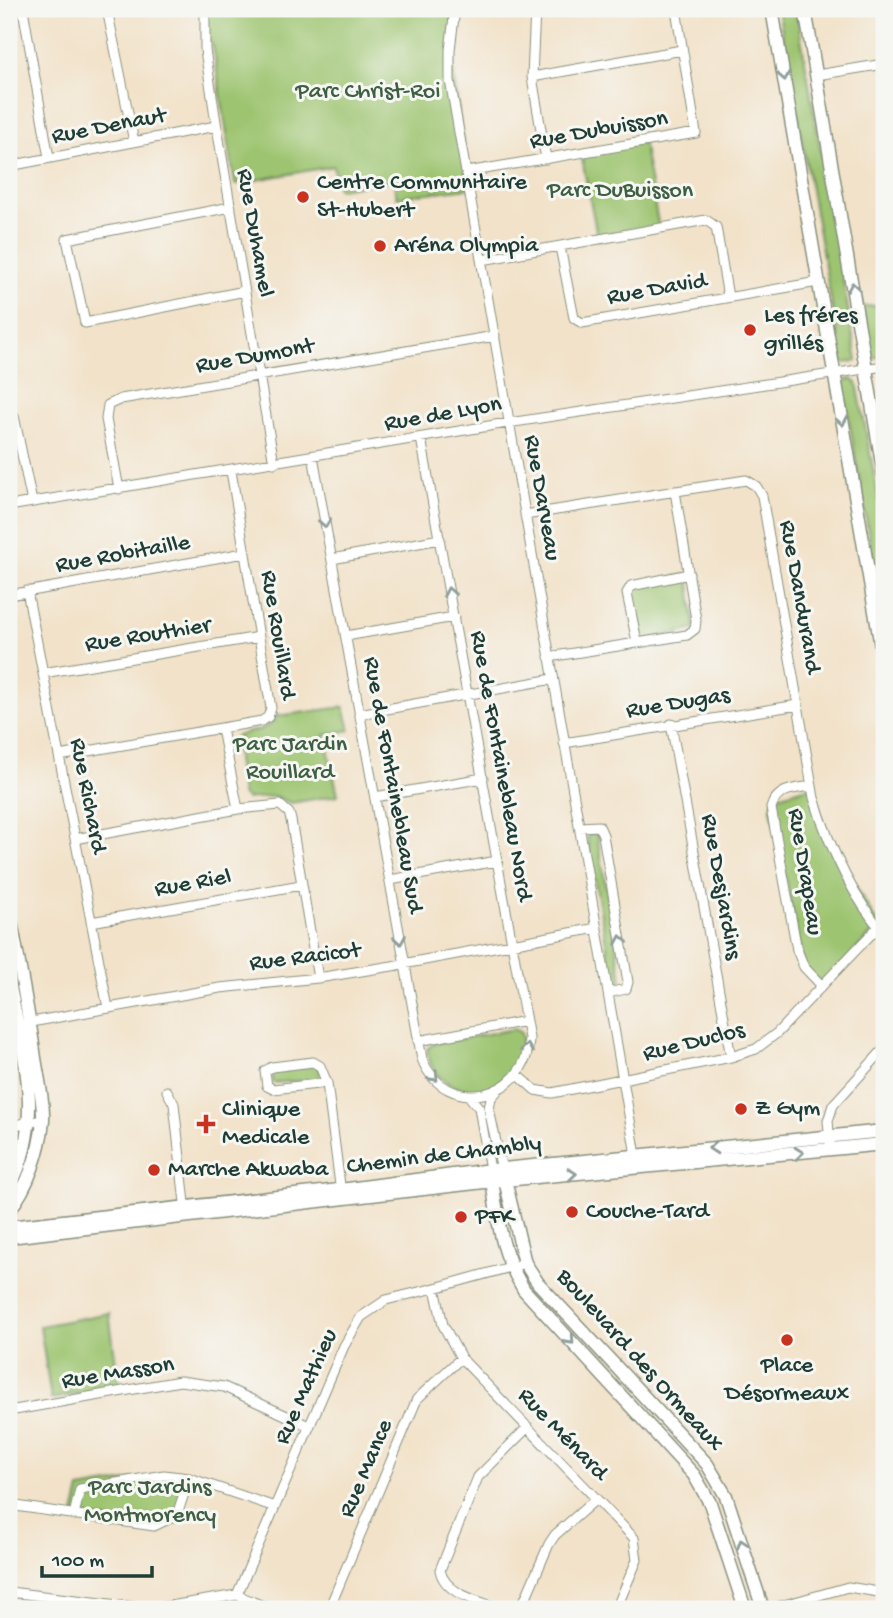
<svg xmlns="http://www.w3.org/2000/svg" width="893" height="1618" font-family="'Gochi Hand',sans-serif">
<rect width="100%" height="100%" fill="#f6f6f2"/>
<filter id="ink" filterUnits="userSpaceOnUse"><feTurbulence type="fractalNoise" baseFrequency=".0143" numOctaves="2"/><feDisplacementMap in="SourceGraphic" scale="14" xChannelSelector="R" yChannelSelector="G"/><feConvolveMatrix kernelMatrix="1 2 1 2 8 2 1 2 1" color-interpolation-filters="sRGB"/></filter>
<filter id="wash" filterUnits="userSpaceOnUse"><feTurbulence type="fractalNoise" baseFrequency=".00686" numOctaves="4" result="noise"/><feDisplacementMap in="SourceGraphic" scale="28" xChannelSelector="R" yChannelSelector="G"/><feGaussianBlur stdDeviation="1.57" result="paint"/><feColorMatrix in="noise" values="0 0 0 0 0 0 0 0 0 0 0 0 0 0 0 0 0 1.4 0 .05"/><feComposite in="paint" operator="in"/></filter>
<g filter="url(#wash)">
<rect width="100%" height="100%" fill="#f2e2c9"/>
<path fill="#9dc46f" stroke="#5e8052" stroke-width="2" d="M205,9H455L450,50L469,188L397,197L393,180L338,189L333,166L235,184L213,46L204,34Z
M778,9H796L857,361L845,363L842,360Z
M643,142L659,228L598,240L581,154Z
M884,305V356L868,359L860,307Z
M852,379L857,383L884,528V623L843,385L846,380Z
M689,574L695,629L637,642L627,593L631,586Z
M344,707L350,730L325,735L338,795L291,803L274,796L246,799L242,794L234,738C248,728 266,735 277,716Z
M812,786L827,837L879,926L822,986L804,967L771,808L774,797Z
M592,832L597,835L622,980L619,985L613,981L587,838Z
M514,1029L520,1032L522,1036C528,1101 434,1110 427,1049L433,1044Z
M315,1064L320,1069V1079L273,1083L272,1074L276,1071Z
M109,1313L119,1386L51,1399L40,1326Z
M164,1475L189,1478L177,1515L154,1526L74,1515L80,1489Z"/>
</g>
<g filter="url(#ink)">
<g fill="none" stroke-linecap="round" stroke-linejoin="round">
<g stroke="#88907e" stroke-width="11">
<path id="street" d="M23,9L49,158
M107,9L134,142
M205,9V50L215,116L274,463
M455,9L450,50V80L636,1155
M535,9L532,77L546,159
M817,75L884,64
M532,77L682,50
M9,166L216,126
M467,172L696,133L676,9
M231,207L67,239L85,323L245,291
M560,247L574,318L582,323L818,282
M482,260L706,220L716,227L728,297
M9,417L14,416L32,502
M313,456L422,1059C445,1118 528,1100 529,1038L421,438
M119,489L106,419L108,405L121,399L495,336
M9,506L495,425L884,366
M525,515L746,480L756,486L762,496L814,798C829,845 851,896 884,933
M332,559L440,539
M27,591L108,1008
M9,595L244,553
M346,636L454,617
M637,642L627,593L631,586L689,574
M549,657L687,635L695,629L696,620L675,491
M43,673L259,637
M359,714L553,679
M671,724L731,1057
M222,729L238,809
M564,743L798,705
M59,756L262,721L268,717L271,708L231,471
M812,786C794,789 777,788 771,808L797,950L804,967L822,986
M375,797L483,778
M579,827L599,826L603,835L628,982L626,989L608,993
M75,839L238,809L280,805L289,813L291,820L318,978
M390,880L497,861
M91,922L301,885
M26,1023L220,988L318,978L392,966L597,928
M418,1041L526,1021
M517,1074L535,1090L552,1093L731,1057L756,1049L777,1033L879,926
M327,1083L273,1089L267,1086L265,1071L272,1067L313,1062L320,1066L327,1083L341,1193
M167,1091L174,1104L186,1212
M497,1091L491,1098L489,1109L503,1175
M468,1095L479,1108L491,1175
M9,1126L43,1120
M830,1142L828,1121L833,1105L884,1049
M435,1288L443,1325L461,1358L634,1538L637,1560L616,1609
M9,1411L180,1381L224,1387L309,1426
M9,1505L154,1526L177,1515L189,1478
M74,1515L80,1489L164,1475L189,1478L275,1507
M9,1592L152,1609L237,1595L270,1609
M237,1595L344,1346L361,1317L386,1300L435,1288L525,1263
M329,1609L417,1399L461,1358
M501,1609C480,1601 445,1595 440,1570L478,1477L528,1427
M517,1609L523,1604L549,1544L555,1535L596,1499
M770,1609L848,1587L884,1593"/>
</g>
<g stroke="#88907e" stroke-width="15">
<path id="secondary" d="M772,9L884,664
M805,9L884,475
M9,910C18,959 28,1008 35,1058C38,1078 44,1101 43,1121C40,1151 28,1188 9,1210
M9,983C23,1056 46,1118 9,1188
M505,1180L525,1263L538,1283L707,1464L726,1496L763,1609
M492,1181C499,1224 500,1251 524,1290L694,1475L710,1503L745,1609
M9,1227L348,1189L483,1171L884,1131
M9,1237L484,1182L884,1144"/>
</g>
<use href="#street" stroke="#fff" stroke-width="9"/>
<use href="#secondary" stroke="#fff" stroke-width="12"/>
</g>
<defs><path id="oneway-chevron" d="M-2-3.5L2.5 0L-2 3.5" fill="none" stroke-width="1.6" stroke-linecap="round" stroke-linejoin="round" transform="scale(1.75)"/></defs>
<g stroke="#8f9e9a">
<use href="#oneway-chevron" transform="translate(784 76) rotate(80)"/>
<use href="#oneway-chevron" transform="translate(853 287) rotate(-99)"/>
<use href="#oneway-chevron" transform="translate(842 421) rotate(80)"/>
<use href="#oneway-chevron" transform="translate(325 523) rotate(80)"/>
<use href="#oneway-chevron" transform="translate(449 592) rotate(-100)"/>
<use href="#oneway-chevron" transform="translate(400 940) rotate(80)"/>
<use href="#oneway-chevron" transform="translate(621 940) rotate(-100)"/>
<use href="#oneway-chevron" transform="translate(527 1048) rotate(-82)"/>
<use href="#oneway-chevron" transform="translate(434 1077) rotate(48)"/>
<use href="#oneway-chevron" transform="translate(713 1148) rotate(175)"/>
<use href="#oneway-chevron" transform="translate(799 1153) rotate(-5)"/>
<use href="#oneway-chevron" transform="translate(572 1174) rotate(-5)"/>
<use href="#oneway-chevron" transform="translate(570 1340) rotate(48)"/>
<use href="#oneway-chevron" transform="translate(742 1544) rotate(-108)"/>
</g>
</g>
<g fill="#c8321e" stroke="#f6f6f2" stroke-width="2.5">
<circle cx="303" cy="197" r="7"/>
<circle cx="380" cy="246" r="7"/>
<circle cx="750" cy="330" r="7"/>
<circle cx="741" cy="1109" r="7"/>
<path d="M202.5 1113.5h7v7h7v7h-7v7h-7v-7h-7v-7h7z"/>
<circle cx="154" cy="1170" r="7"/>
<circle cx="572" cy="1212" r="7"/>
<circle cx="461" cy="1217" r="7"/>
<circle cx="787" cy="1340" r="7"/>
</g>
<g text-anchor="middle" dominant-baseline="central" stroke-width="6" stroke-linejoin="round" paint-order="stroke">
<g font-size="24" fill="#3e5f43" stroke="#f6f6f2">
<text x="368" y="92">Parc Christ-Roi</text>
<text x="620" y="191">Parc DuBuisson</text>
<text x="290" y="745">Parc Jardin<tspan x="290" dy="28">Rouillard</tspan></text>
<text x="150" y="1488">Parc Jardins<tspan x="150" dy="28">Montmorency</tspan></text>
</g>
<g font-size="24" fill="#1f3d34" stroke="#f6f6f2">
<text transform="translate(109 127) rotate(-11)">Rue Denaut</text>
<text transform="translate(599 131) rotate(-10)">Rue Dubuisson</text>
<text transform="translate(254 233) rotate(80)">Rue Duhamel</text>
<text transform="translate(657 290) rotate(-10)">Rue David</text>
<text transform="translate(255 357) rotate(-10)">Rue Dumont</text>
<text transform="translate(443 415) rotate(-10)">Rue de Lyon</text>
<text transform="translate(541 498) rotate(80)">Rue Darveau</text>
<text transform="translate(123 555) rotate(-10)">Rue Robitaille</text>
<text transform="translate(799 597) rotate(80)">Rue Dandurand</text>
<text transform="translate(277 635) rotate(81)">Rue Rouillard</text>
<text transform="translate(148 636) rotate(-9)">Rue Routhier</text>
<text transform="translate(678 704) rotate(-9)">Rue Dugas</text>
<text transform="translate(500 766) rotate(80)">Rue de Fontainebleau Nord</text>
<text transform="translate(392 785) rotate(80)">Rue de Fontainebleau Sud</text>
<text transform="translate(87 796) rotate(79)">Rue Richard</text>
<text transform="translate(804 872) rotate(81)">Rue Drapeau</text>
<text transform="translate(193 884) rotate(-10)">Rue Riel</text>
<text transform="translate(720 887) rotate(80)">Rue Desjardins</text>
<text transform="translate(305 958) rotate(-7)">Rue Racicot</text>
<text transform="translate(694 1043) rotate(-14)">Rue Duclos</text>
<text transform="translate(444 1156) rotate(-7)">Chemin de Chambly</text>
<text transform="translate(639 1361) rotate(48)">Boulevard des Ormeaux</text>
<text transform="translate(118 1374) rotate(-9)">Rue Masson</text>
<text transform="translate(307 1387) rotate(-66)">Rue Mathieu</text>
<text transform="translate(562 1435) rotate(46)">Rue Ménard</text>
<text transform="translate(367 1469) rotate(-67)">Rue Mance</text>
</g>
<g font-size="24" fill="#1f3d34" stroke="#f6f6f2" text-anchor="start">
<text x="317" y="183">Centre Communitaire<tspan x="317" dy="28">St-Hubert</tspan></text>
<text x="394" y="246">Aréna Olympia</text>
<text x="764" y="316">Les fréres<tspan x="764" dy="28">grillés</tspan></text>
<text x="755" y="1109">Z Gym</text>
<text x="222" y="1110">Clinique<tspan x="222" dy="28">Medicale</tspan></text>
<text x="168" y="1170">Marche Akwaba</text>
<text x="586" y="1212">Couche-Tard</text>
<text x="475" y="1217">PFK</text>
<text x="787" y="1366" text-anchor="middle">Place<tspan x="787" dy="28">Désormeaux</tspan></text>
</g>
</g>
<rect width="893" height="1618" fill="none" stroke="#f6f6f2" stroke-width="35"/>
<path d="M42 1566v10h110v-10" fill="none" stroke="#1f3d34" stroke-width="3.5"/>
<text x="52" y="1566" font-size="21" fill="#1f3d34" stroke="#f6f6f2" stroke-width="5" paint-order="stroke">100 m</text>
</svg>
